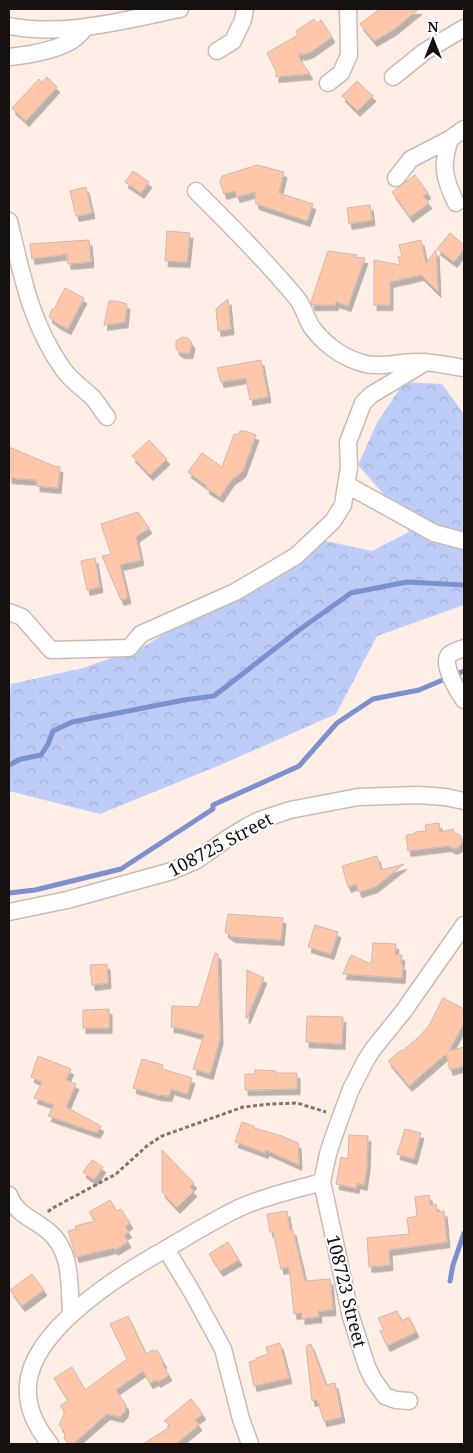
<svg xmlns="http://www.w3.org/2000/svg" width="473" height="1453" font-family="'Noto Serif',serif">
<defs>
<pattern id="forest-crowns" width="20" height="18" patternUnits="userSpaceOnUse" patternTransform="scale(1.25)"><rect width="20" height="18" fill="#becdf8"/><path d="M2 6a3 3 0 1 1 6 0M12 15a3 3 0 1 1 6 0" fill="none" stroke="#a2afd3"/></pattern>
<filter id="shadow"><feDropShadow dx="3" dy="5.5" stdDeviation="0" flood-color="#0004"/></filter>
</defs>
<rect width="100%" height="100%" fill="#feeee6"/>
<path fill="url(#forest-crowns)" d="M404,382L442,384L464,414V605L377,636L336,714L225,763L100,814L9,791V705L11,684L83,668L143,647L187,620L224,601L271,581L326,541L372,551L409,532L386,497L358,465L377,423Z"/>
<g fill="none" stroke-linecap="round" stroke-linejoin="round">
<path stroke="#7d8fce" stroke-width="5" d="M9,765L21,759L41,755L48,744L53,731L72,722L184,700L214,696L299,630L351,593L407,582L464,585
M9,893L35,890L121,869L213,809V805L299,766L337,723L373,699L419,690L464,671
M450,1281L453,1265L464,1233"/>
</g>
<path fill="#ffc6a9" stroke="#c9bab2" filter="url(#shadow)" d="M380,9H419L393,30L374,41L360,24Z
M314,19L317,23L321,20L332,37L311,52L302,55L299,52L300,56H298L310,74L276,77V71L267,53L298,35L296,31Z
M47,77L57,87L26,121L12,108L39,79L42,83Z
M357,81L373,96L357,111L342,96Z
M257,165L284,172L279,193L313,204L307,221L256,204L255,192L237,197L235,191L224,194L220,182L222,176Z
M133,171L149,182L141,193L125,182Z
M415,175L428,193L423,196L429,203L410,217L392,192Z
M86,187L92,213L76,216L70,191Z
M370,205L372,220L349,224L347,208Z
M167,231L190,233L187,262L165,261Z
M450,233L464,245V249L454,262L437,249Z
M89,240L91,262L68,264L67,254L32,259L30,244Z
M421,240L426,263L436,250L438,292L421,275L390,282V305H374V260L400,265L398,257L402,256L399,245Z
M328,251L357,255L355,257L365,258L348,306L336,302L335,305H312L311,302Z
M65,288L84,298L68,329L58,324L49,317L52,309H54Z
M228,299L231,329L218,331L216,309Z
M109,301H116L127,304L125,322L104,325Z
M182,337L188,338L192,343L190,353H181L176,349V341Z
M261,360L268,397L250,400L246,378L221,382L217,368Z
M240,431H245L256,435L243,471L240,474L232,479L220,497L206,488L207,486L188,472L202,453L222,467L234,434L238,435Z
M149,440L167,459L150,475L132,456Z
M9,447L54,466L60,467L58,488L37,486V480L9,478Z
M138,512L149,528L136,537L141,560L120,565L128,598L121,600L102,556L111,554L101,524Z
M95,558L100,587L87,590L81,561Z
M439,823L440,832L453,829L454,833L460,835L463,841L460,846L454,849L448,846L408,851L406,835L415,834V832L426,831L425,825Z
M377,856L381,870L404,864L375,887L359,892L356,884L348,887L342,866Z
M228,914L283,918L281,940L232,937L225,932Z
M315,925L338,932L331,954L308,947Z
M373,943L396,944L395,955H402L401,964L403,965L402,978L343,974L351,955L371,964Z
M215,953L218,954L220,1039L210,1074L193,1069L204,1035L178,1028L171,1027L172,1006L199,1007Z
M107,964L108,983L92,985L90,965Z
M247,970L264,978L247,1018H246Z
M443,998L464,1009V1023L449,1051L464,1047V1066L450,1070L446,1054L409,1086L388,1061L401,1050L402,1051L419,1037L430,1024Z
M109,1009V1028H83V1010Z
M307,1016L343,1017L342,1044L306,1042Z
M38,1056L71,1069L66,1080L76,1084L66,1107L101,1126L97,1133L48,1116L54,1105L34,1098L42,1082L31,1077Z
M142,1059L163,1065L162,1069L192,1078L187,1094L171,1089L169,1096L158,1095L133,1088Z
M255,1070L276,1071V1073H297V1089L245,1090V1074H255Z
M242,1122L254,1126V1128L282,1136L298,1143L299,1165L266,1150L265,1153L235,1142Z
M405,1129L421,1133L414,1159L397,1154Z
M349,1135L368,1136L367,1166L364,1185L357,1183L356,1188L336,1184L341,1157L348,1159Z
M162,1150L194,1183L190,1187L194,1191L177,1208L162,1192Z
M92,1160L103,1167L94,1180L83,1172Z
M429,1195L430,1205L436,1204L437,1212L444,1211L447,1242L389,1250L390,1265L369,1267L367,1238L409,1234L407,1218L417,1216L415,1197Z
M110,1200L117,1211L121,1209L130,1223L125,1227L129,1232L124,1235L128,1242L115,1250L114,1248L76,1257L68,1231L76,1229L75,1226L95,1221L89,1212Z
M287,1211L290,1231L293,1230L305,1281L330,1279L333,1310L318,1311L319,1317L302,1319V1313L294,1314L289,1267L281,1269L273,1232H270L267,1214Z
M228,1242L239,1260L220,1271L209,1254Z
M32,1274L44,1290L22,1306L10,1290Z
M397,1311L402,1321L409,1317L416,1332L387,1346L380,1331L384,1330L378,1318Z
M128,1316L146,1354L153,1350L154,1352L157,1350L164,1363L162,1364L169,1375L158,1382L156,1380L150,1383L143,1371L116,1390L126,1405L125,1412L120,1417L107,1414L73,1444H70L64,1439L65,1432L59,1425L65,1412L60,1406L68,1400L54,1378L72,1367L85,1390L127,1359L110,1324Z
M280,1343L289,1378L254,1386L249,1362L256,1360V1358L268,1354L266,1347Z
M311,1344L326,1385L335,1383L342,1417L324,1421L317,1400L312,1401L306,1346Z
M191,1399L203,1414L195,1420L199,1425L176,1444H143L170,1427L166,1421H164Z"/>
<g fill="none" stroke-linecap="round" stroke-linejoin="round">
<g stroke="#cabbb3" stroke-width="19">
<path id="minor" d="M9,26C66,37 124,20 180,9
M217,51L233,41L243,20L245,9
M9,57C28,55 54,51 71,41C76,38 81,33 85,28
M393,77L424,52L464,28
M328,83L341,73L349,55L348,9
M450,139C441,166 444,178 456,203
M396,178L411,159L450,139L464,129
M196,191C230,225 264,259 295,296C303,304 305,316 311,326C322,342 340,356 359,362C378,369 396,362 415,362C432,361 448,366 464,368
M9,221C22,275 30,322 63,369C71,381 83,388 93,398C98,404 102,411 107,417
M346,486H349L434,533L464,541
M9,612L22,617L51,650L129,648L141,634L235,592L296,556L333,521L343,505L349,467L348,442L363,403L371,395L426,362
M464,648C460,650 453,651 449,655C441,664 458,692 464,700
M9,912L67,900L172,871L197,860L228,838L248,826L260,820L290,810L358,797L418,795L445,797L464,801
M9,1195C17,1216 33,1218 48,1231C73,1251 69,1287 71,1315
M166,1249L192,1292L223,1349L241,1419L250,1444
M409,1401L396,1400L385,1396L373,1379L367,1367L351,1317L322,1182L328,1154L333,1138L351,1089L366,1060L373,1049L403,1012L464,925
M50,1444C37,1428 26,1407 28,1385C32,1329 121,1274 166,1249C190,1235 214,1220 239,1208C265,1196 294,1190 322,1182"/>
</g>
<path stroke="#807571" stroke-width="3" stroke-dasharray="4 2.5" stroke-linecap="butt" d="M48,1212L51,1209L116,1174L148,1145L162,1136L243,1107L271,1104L297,1103L326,1112"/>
<use href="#minor" stroke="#fff" stroke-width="16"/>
</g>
<g text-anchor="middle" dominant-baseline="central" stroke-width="4" stroke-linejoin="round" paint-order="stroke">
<g font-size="18" fill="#15100e" stroke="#fff">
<text transform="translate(220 844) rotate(-28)">108725 Street</text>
<text transform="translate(347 1291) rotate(76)">108723 Street</text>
</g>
</g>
<rect width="473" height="1453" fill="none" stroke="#15100e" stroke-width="20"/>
<g transform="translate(433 40)" stroke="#ffffff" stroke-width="4" paint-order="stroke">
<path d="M0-4L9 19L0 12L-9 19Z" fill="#15100e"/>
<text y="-8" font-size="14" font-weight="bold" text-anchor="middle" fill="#15100e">N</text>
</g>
</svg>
